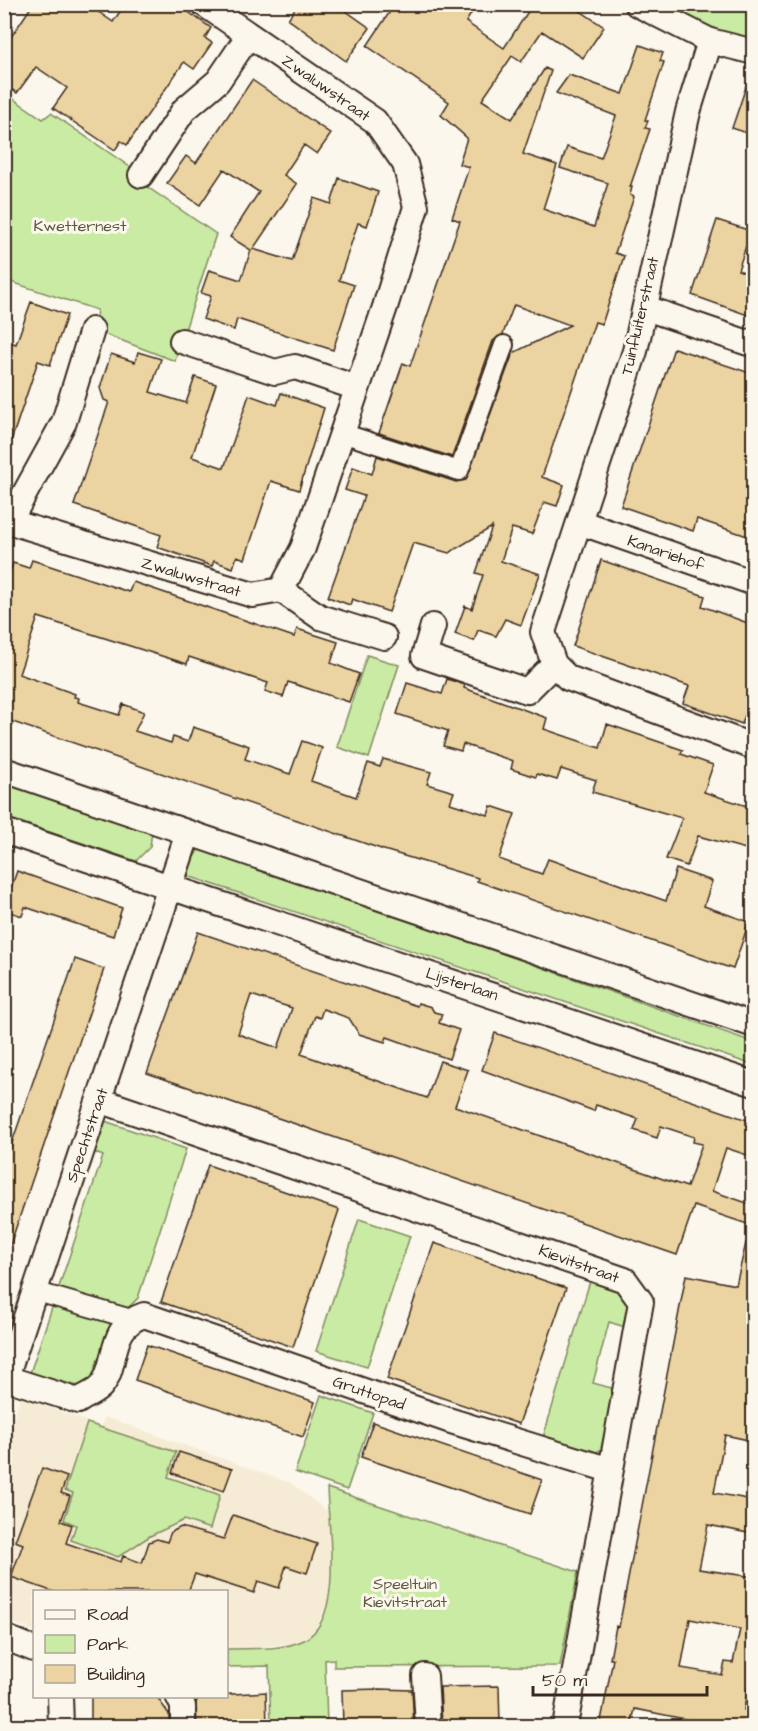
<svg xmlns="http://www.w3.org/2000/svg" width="758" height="1731" font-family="'Architects Daughter',sans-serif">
<rect width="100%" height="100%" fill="#fbf7ec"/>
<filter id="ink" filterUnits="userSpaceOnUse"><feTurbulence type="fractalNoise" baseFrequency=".0167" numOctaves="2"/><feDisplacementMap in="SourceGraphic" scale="12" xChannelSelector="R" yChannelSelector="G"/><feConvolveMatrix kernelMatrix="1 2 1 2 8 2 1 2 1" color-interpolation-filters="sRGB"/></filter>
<g filter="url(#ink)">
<path fill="#f6ecd6" d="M20,1397L100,1426L105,1417L291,1483L345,1525L344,1565L315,1632L293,1644L227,1649L226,1592H34V1631L5,1620V1446Z"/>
<path fill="#c9eba4" stroke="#828a61" stroke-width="1.5" d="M653,5H753V42L704,26Z
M5,93L43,119L51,113L133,169L143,184L216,234L175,361L94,330L97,310L5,280Z
M367,655L399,665L369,758L337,747Z
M4,778L152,831L150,847L136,861L5,817Z
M200,847L753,1042V1065L188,876L191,862Z
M99,1119L186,1149L138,1298L110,1326L91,1380L78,1386L30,1373L103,1156L88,1150Z
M359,1219L410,1236L367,1367L316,1351Z
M590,1281L617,1289L629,1305L625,1327L609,1322L593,1383L615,1389L601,1449L590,1457L542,1441Z
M321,1395L373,1413L347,1490L295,1472Z
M87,1423L176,1452L168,1477L220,1495L210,1529L184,1520L150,1536L118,1557L71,1540L76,1525L64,1520L73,1493L65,1490Z
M327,1488L578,1572L560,1666L334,1667V1659L325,1660L327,1726H271L269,1666L227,1667V1649C251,1648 282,1651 304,1640C345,1619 328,1527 327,1488Z"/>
<path fill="#ecd3a2" stroke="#3b2a1e" stroke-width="1.5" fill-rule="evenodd" d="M33,4H87L113,22L125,4H177L211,28L205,38L212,43L194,69L184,62L127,145L121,141L115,150L53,108L67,88L36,67L17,93L4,85V32L11,37Z
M298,4H336L370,28L346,61L288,19Z
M395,4H477L466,22L504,48L533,4H570L604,27L583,58L542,31L521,62L512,56L482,100L512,119L545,68L551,71L523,154L557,165L543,209L594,227L608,183L560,168L567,147L601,158L616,116L556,93L569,75L623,94L640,45L663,53L660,61L664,62L645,120L648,121L645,128L650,129L630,187H632L630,195L634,197L615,253L624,256L602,324L595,322L542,477L564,485L557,506L544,502L532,534L512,528L501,561L540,574L521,625L505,619L496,636L478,630L474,641L455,634L465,606L472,609L483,575L476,573L492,527L449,553L413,543L389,612L352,599L350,605L328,597L364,496L345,490L353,467L372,474L377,456L456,482L466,480L513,353L570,325L514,305L503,334L493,341L452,457L379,433L403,363L410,366L460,221L452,218L469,167L459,164L467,138L441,115L449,102L367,46Z
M750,75L753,76V135L732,128Z
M252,80L331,134L317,154L304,145L284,175L297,184L253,249L292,261L314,198L331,204L339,178L378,192L367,226L358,223L339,280L354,285L333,350L237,319L234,330L203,319L211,296L201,293L209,270L241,280L251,250L230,237L259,192L224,169L200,205L167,183L186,156L196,163Z
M717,220L751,231L738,270L753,275V317L692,295Z
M31,302L67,315L50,365L38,361L8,450L4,449V340L16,344Z
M674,348L753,374V388L749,402H753V525L750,537L697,519L693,531L621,506Z
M138,352L161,359L150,392L186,403L195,377L216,384L192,457L224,468L249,395L277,405L281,393L324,408L299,490L271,481L245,559L237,556L233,568L214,561L212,566L157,547L161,535L74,505L109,402L104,400L100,388L111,354L135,362Z
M32,560L129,592L133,582L294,637L297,629L338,642L331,663L359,674L349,702L288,682L283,697L265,691L268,683L189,657L187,664L38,617L19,674L75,694L74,697L79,698L78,702L119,715L123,704L144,712L135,731L171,743L173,737L188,742L193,727L249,746L245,759L290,774L302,741L311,744L322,748L311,781L356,797L368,763L380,767L383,759L431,772L427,784L454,792L450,803L488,815L491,806L515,814L499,859L542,874L548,859L666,901L676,869L712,881L704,906L749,922L733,969L477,881L478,878L384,850L4,719V589L13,563L29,568Z
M601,560L705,596L702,606L753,625V692L742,724L683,703L689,686L573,646Z
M447,679L465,685L464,688L547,718L544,729L600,748L607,724L683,750L681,754L713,765L704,792L753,808V851L698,836L687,866L666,859L682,818L592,792L596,780L561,769L557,780L537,774L536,777L511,769L513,761L463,744L461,751L443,746L448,731L397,714L407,683L442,694Z
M17,871L122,908L113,936L25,907L22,916L4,910V886L11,888Z
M198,932L417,1006L418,1003L431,1007L434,1012L442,1014L439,1023L459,1030L449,1059L387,1037L385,1042L359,1034L349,1018L323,1009L320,1018L315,1016L301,1054L427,1098L440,1061L468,1070L455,1106L663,1179L687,1187L702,1144L693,1142L694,1137L661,1126L657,1138L634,1130L638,1119L596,1105L594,1111L482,1070L495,1033L753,1122V1157L726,1148L712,1191L753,1205V1226L694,1206L677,1255L147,1073ZM251,995L292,1008L278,1048L238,1034Z
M75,959L104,969L8,1251H4V1166Z
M208,1165L339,1210L293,1347L161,1302Z
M434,1243L566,1288L519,1424L387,1379Z
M746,1243L753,1244V1288L747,1321L753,1327V1386L749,1410L753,1411V1441L725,1435L714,1493L753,1500V1534L708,1525L699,1569L753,1577L749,1605H753V1655L744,1710L753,1712V1726H689L690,1720L635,1709L631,1726H600L613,1659H610L616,1626L619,1627L686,1275L736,1285ZM690,1619L740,1629L733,1663L725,1662L722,1675L681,1668Z
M147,1345L315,1402L303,1437L135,1380Z
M373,1422L542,1480L530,1514L361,1457Z
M179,1452L232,1469L224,1491L172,1473Z
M42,1468L67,1477L61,1493L70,1496L61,1521L72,1525L66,1543L121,1562L123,1556L142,1563L149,1542L157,1539L167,1542L171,1532L181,1527L224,1539L233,1515L317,1544L307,1573L286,1566L279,1588L258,1581L254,1593L195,1574L188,1592H54L11,1577L23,1544L15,1541Z
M499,1686L500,1726H442L440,1687Z
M380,1689L412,1690L414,1726H343L342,1690Z
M266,1692L267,1726H197L196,1702L200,1696Z
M106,1696L157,1697L169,1714V1726H91V1697Z"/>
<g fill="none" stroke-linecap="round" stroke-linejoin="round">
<g stroke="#3b2a1e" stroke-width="22">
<path id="pedestrian" d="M342,433L459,471L504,345
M34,1291L131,1319"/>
</g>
<g stroke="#3b2a1e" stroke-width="28">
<path id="minor" d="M637,4L710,41L754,52
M710,41L688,112L635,351L543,632L554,664L568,678L754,747
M141,175L184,110L218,81L249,35
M646,308L748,343L754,340
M182,341L275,372L295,367L357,388
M4,520L253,595L281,590L303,548L385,307L416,207L405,164L375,121L204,4
M9,522L64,422L92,330
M579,522L754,583
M281,590L320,617L384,637
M433,626L424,656L527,691L554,664
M4,770L754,1025
M4,831L754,1084
M99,1100L625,1280L641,1302L565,1726
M6,1378L78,1401C85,1396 97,1392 102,1385C119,1363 107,1327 144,1315L448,1420L610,1470
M4,1383L188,833
M4,1637L34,1649
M425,1676L428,1726
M60,1696L61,1726
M178,1696L183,1706V1726"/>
</g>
<use href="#pedestrian" stroke="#fbf7ec" stroke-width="18"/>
<use href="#minor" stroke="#fbf7ec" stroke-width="24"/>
</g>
</g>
<g text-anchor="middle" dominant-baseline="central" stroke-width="6" stroke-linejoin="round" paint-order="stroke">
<g font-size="16" fill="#3b2a1e" stroke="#fbf7ec">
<text transform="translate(326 88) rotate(35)">Zwaluwstraat</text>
<text transform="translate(640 316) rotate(-77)">Tuinfluiterstraat</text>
<text transform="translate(666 553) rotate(19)">Kanariehof</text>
<text transform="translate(191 577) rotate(17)">Zwaluwstraat</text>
<text transform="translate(462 984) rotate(18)">Lijsterlaan</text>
<text transform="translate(87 1135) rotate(-71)">Spechtstraat</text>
<text transform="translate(579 1264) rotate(20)">Kievitstraat</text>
<text transform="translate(369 1393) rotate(19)">Gruttopad</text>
</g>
<g font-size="16" fill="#5e5a40" stroke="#fbf7ec">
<text x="80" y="226">Kwetternest</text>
<text x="405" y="1584">Speeltuin<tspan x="405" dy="18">Kievitstraat</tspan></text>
</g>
</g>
<rect width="758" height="1731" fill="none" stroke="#fbf7ec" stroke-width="24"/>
<rect x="12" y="12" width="734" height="1707" fill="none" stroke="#3b2a1e" stroke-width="2" filter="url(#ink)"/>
<rect x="33" y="1590" width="195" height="108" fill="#fbf7ec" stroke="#aea59a" stroke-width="1.5"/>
<rect x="45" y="1610" width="30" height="9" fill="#fbf7ec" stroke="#aea59a" stroke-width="1.5"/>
<text x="87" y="1620" font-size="18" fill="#3b2a1e">Road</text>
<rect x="45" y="1635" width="30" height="18" fill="#c9eba4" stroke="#aea59a" stroke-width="1.5"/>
<text x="87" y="1650" font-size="18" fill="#3b2a1e">Park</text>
<rect x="45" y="1665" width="30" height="18" fill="#ecd3a2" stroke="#aea59a" stroke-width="1.5"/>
<text x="87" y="1680" font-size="18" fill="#3b2a1e">Building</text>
<path d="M533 1686v9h174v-9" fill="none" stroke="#3b2a1e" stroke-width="3"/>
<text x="542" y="1686" font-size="18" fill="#3b2a1e" stroke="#fbf7ec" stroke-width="4.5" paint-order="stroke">50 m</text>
</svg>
